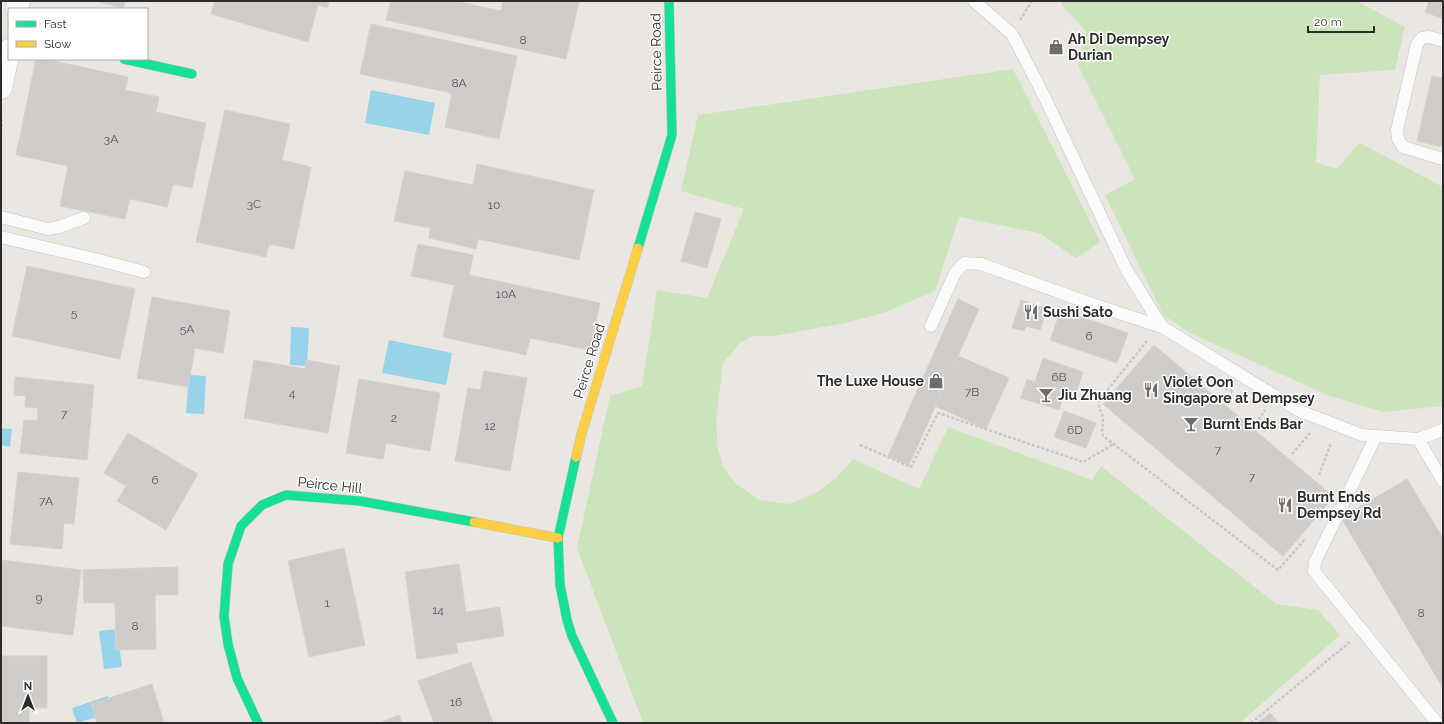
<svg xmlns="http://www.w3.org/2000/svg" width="1444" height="724" font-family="Raleway,sans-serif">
<rect width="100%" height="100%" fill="#eae6e2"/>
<path fill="#cce4bc" d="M1064,1H1357L1405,27L1395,70L1320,75L1316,162L1336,169L1360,143L1443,187V406L1383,412L1327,395L1190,333L1163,315L1105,195L1135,179L1078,65L1086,31L1061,4Z
M1013,69L1100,242L1076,258L1039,233L959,217L935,291L883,313L845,323L774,336H753L740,343L723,363L716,421L718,448L723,467L736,484L760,500L790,504L819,491L835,479L853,459L919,489L948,427L1092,480L1101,466L1276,604L1318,610L1340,635L1240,723H643L577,548L610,396L642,386L657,290L707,298L744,209L681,191L698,115Z"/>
<path fill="#97d4ea" d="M371,90L435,103L429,135L365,123Z
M291,327L309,328L307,366L290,365Z
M389,340L452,353L446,385L382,373Z
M189,375L206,376L204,414L186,413Z
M1,428L12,429L10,447L1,445Z
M117,629L122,667L104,669L99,631Z
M108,696L114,712L77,723L72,708Z"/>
<path fill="#cfccc9" stroke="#d5d2ce" d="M96,1H125L123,8Z
M215,1H329L327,8L318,5L308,42L211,14Z
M391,1H455L501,11L503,1H579L566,59L386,20Z
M1429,1H1443V19L1425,12Z
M371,24L517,56L499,139L445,127L452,93L360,74Z
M36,59H45L128,77L125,90L159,97L156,112L206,123L192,188L173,184L167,207L130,199L125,219L60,206L68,166L16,155Z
M1432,76L1443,78V147L1417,141Z
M225,110L290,124L282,160L311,167L294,249L269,244L266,257L196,242Z
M477,164L594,190L579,260L478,239L476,249L429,238L430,228L394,221L405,171L473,185Z
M695,212L721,219L707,268L681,261Z
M418,244L473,255L469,275L600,303L590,350L530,338L526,355L443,337L454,285L411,276Z
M27,266L135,289L120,359L12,336Z
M152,297L230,311L223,353L195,348L188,387L137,378Z
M958,299L979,309L909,465L888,456Z
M1021,300L1047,309L1040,330L1026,326L1024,331L1012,328Z
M1061,310L1128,333L1117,363L1050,340Z
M1154,345L1334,497L1283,556L1103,404Z
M958,356L1009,378L986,429L935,406Z
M1043,358L1083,372L1075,396L1035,382Z
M254,360L305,369L306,360L340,366L328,433L244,418Z
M484,371L527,378L510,471L455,461L468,388L480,390Z
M15,377L94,385L87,460L20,453L24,420L37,421L38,408L25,407L26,396L14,395Z
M359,379L440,393L430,451L386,443L383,459L346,453Z
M1027,379L1065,392L1059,410L1021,398Z
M1064,411L1096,423L1086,448L1054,437Z
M128,433L198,474L166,530L117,501L126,486L104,473Z
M18,472L79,478L74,524L64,523L62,549L10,544Z
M1407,479L1443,538V688L1341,518Z
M344,548L365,645L309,657L288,561Z
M1,560L81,570L73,635L1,626Z
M459,564L466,612L500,607L504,636L456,643L458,653L417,659L405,572Z
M178,567V595H155L156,649L116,650L115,603H84L83,570Z
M1,656H47V708H29V723H1Z
M471,662L493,723H434L418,681Z
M152,684L164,723H97L91,704Z
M1270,713L1279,723H1258Z
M399,715L402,723H379Z"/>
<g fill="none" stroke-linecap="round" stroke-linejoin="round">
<g stroke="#c3c2c3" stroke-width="13">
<path id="lane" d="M974,1L1012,34L1045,98L1126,269L1162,327
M1443,41L1429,37L1422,38L1417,44L1397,130L1398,139L1403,147L1443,159
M1,217L48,229L59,227L84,218
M1,237L99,260L144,272
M931,326L955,273L964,263L981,264L1089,303L1162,327L1300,411L1362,435L1418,439L1443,430
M1376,436L1315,562L1314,571L1437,723
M1418,439L1443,481"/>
</g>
<g stroke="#c3c2c3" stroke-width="23">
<path id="street" d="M17,9L19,1
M1,88L9,50"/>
</g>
<g stroke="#c3c2c3" stroke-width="10">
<path id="fast" d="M124,59L192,74
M638,248L672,135L669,1
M576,457L558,538L560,585L567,620L572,636L613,723
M258,723L237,678L228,644L224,616L228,564L241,526L262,505L286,495L360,501L474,522"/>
</g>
<g stroke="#c3c2c3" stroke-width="10">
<path id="slow" d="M576,457L582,432L638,248
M474,522L558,538"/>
</g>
<path stroke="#c8c8c7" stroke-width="2.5" stroke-dasharray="3 2" stroke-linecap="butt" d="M1020,20L1032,1
M1,119L2,123L1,134
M1147,341L1100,399C1097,410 1102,409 1103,419C1103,425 1101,429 1103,436L1278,570L1306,538
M1217,383L1234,393
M1256,424L1265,410
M860,445L911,467L938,413L1083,462L1114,444
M1292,454L1310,433
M1319,475L1331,443
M1251,723L1350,642"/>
<use href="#lane" stroke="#fcfbfb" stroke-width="12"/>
<use href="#street" stroke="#fcfbfb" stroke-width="22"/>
<use href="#fast" stroke="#16e098" stroke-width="9"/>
<use href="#slow" stroke="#ffcf43" stroke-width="9"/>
</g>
<defs>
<g id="shop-bare" transform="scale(1.2)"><path d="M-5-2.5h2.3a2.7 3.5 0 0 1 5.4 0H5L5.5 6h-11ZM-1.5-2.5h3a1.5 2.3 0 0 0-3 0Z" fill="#6e6d6c" stroke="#fff" stroke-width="2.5" paint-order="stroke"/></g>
<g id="restaurant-bare" transform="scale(1.2)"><path d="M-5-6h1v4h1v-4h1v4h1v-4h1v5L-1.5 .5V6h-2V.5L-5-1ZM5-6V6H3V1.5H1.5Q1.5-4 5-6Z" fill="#6e6d6c" stroke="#fff" stroke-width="2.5" paint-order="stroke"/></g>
<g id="bar-bare" transform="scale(1.2)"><path d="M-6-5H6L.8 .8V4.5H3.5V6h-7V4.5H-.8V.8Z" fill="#6e6d6c" stroke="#fff" stroke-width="2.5" paint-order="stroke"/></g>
</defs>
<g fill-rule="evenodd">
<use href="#shop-bare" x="1056" y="47"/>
<use href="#restaurant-bare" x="1031" y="312"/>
<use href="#shop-bare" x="936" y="381"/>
<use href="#restaurant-bare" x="1151" y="390"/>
<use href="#bar-bare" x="1046" y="395"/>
<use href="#bar-bare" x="1191" y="424"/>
<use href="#restaurant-bare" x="1285" y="505"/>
</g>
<g text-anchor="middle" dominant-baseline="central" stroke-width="3" stroke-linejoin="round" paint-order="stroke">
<g font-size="12" fill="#565655">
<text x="523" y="40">8</text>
<text x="459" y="83">8A</text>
<text x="111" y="139">3A</text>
<text x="254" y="204">3C</text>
<text x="494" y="205">10</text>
<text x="506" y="294">10A</text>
<text x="74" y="313">5</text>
<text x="187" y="329">5A</text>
<text x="1089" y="336">6</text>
<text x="1059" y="377">6B</text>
<text x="972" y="392">7B</text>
<text x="292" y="393">4</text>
<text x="64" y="414">7</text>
<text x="394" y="418">2</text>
<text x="490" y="426">12</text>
<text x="1075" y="430">6D</text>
<text x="1218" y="450">7</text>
<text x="1252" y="477">7</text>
<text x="155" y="480">6</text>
<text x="46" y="501">7A</text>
<text x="39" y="598">9</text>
<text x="327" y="603">1</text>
<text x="438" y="610">14</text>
<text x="1421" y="613">8</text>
<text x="135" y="626">8</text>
<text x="456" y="702">16</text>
</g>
<g font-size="14" font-weight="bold" fill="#2c2c2c" stroke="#fff" text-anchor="start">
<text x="1068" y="39">Ah Di Dempsey<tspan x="1068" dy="16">Durian</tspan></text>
<text x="1043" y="312">Sushi Sato</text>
<text x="924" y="381" text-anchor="end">The Luxe House</text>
<text x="1163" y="382">Violet Oon<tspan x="1163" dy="16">Singapore at Dempsey</tspan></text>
<text x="1058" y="395">Jiu Zhuang</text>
<text x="1203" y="424">Burnt Ends Bar</text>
<text x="1297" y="497">Burnt Ends<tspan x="1297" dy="16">Dempsey Rd</tspan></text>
</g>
<g font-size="14" fill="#2c2c2c" stroke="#fff">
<text transform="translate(656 52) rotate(-91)">Peirce Road</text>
<text transform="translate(589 361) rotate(-73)">Peirce Road</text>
<text transform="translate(330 485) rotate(6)">Peirce Hill</text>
</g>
</g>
<rect width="1444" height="724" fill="none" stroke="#2c2c2c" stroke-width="4"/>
<rect x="8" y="8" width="140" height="52" fill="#ffffff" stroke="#ababab"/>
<rect x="16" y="21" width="20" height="6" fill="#16e098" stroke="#ababab"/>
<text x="44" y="28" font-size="12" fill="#2c2c2c">Fast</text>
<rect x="16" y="41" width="20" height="6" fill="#ffcf43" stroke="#ababab"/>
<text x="44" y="48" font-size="12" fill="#2c2c2c">Slow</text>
<g transform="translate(28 696)" stroke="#ffffff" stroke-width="3" paint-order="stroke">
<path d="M0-3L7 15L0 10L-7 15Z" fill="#2c2c2c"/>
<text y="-6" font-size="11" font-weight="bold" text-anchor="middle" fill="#2c2c2c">N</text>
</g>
<path d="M1308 26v6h66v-6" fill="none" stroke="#2c2c2c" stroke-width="2"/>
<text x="1314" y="26" font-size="12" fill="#2c2c2c" stroke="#ffffff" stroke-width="3" paint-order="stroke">20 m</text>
</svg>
